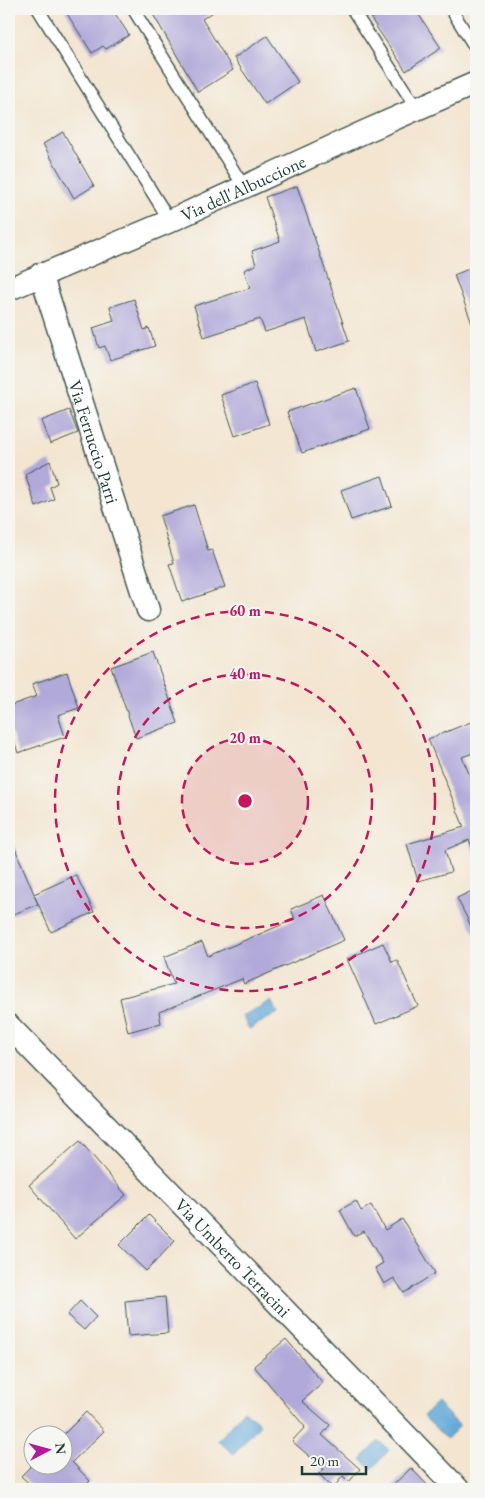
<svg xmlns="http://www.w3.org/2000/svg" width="485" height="1498" font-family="'EB Garamond',serif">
<rect width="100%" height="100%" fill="#f6f6f2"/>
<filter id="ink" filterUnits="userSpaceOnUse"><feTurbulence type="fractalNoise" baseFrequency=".02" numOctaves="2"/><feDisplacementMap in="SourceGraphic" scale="10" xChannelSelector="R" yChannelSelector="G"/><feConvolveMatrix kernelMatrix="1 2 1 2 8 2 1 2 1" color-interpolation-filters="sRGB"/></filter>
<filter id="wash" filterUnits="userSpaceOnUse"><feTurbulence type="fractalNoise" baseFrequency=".0096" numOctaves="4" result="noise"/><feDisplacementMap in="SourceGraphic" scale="20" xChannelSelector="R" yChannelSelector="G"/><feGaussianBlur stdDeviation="1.12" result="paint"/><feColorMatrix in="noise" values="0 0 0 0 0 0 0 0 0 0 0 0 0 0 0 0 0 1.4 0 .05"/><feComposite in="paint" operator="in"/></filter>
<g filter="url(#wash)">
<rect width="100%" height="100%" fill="#f3e5d0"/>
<path fill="#62a9d9" stroke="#407386" d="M271,1001L278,1013L249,1029L242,1016Z
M437,1403L460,1426L447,1439L423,1416Z
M244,1410L260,1424L234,1454L218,1441Z
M379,1441L389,1450L372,1469L361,1459Z"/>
<g id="blocks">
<path fill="#b1a9d9" d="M64,9H112L129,35L106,49L103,46L92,53Z
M150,9H218L202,19L233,70L198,92Z
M387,9H392L396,15L406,9H415L441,48L406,71L371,19Z
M267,36L298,82L265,104L234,58Z
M63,132L94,186L74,198L43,144Z
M297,186L349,341L316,352L306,319L265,332L260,319L204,337L194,306L250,288L244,270L256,265L252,251L280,241L265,197Z
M476,266V328L474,329L454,275Z
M134,299L144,330L149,328L155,346L110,360L105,346L99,348L93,328L114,321L110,307Z
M255,383L269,424L235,436L221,395Z
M356,388L370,429L302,453L287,412Z
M69,410L78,433L50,444L41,421Z
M50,461L57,483L50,487L54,499L36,507L25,474Z
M382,476L392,506L351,520L341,490Z
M194,505L208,551L212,550L225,587L182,602L169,564L174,563L160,516Z
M153,652L178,723L136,738L111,667Z
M67,672L79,708L58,715L65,737L18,753L9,725V706L37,696L32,684Z
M476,720V752L462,757L476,791V856L469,840L445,850L451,872L418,881L407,844L464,827L428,739Z
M9,834L34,894L76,875L94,912L51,932L34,895L38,904L9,916Z
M476,889V936L457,898Z
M324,895L344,940L244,984L242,979L159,1012L161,1023L128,1032L120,998L174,984L164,957L202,942L208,956L295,919L291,909Z
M383,943L392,962L397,960L418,1006L376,1024L347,959Z
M80,1141L126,1195L75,1239L29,1185Z
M356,1201L361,1211L371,1205L385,1230L402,1219L435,1273L404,1293L394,1278L384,1284L375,1268L383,1263L364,1231L354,1236L340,1210Z
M149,1215L175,1241L146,1271L119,1245Z
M165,1297L168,1333L128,1336L125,1301Z
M80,1301L96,1317L84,1330L67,1315Z
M286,1339L323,1383L302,1401L330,1425L322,1435L360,1469L349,1482L343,1476L333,1488L319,1474L324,1469L292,1441L305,1427L254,1366Z
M86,1412L104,1431L72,1462L90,1481L82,1489H35L21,1476L32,1465L62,1466V1436Z
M411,1468L431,1489H389Z"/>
</g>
</g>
<g filter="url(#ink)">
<use href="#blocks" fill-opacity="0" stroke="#3f564b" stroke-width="1"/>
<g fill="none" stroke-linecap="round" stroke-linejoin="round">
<g stroke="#3f564b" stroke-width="14">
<path id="service" d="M38,9L170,221
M133,9L244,187
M352,9L417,109
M451,9L476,49"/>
</g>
<g stroke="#3f564b" stroke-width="25">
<g id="minor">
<path id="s1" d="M41,274L148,610"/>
<path id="s2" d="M9,289L170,221L364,132L476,83"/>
<path id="s3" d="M9,1026L458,1489"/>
</g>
</g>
<use href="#service" stroke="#fff" stroke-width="11"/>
<use href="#minor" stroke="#fff" stroke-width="22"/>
</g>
</g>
<circle cx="245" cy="801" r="63" fill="#c2185b" fill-opacity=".12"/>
<g fill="none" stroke="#c2185b" stroke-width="2.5" stroke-dasharray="9 6">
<circle cx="245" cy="801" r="63"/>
<circle cx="245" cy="801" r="127"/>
<circle cx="245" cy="801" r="190"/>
</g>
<g text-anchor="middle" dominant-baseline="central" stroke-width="4" stroke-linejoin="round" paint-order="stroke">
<g font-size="18" fill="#1f3d34" stroke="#f6f6f2">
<text stroke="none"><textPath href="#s2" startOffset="255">Via dell'Albuccione</textPath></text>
<text stroke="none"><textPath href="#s1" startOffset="176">Via Ferruccio Parri</textPath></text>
<text stroke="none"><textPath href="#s3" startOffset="322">Via Umberto Terracini</textPath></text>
</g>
</g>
<circle cx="245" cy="801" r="8" fill="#c2185b" stroke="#f6f6f2" stroke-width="2.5"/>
<g font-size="15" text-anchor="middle" font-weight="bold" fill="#c2185b" stroke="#f6f6f2" stroke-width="4" stroke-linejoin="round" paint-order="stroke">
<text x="245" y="616">60 m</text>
<text x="245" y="679">40 m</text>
<text x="245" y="743">20 m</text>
</g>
<rect width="485" height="1498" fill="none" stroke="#f6f6f2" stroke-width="30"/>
<g transform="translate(48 1450) rotate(84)"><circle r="24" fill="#f6f6f2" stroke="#a0aca6"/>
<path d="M0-4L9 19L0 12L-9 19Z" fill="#b5179e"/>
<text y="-8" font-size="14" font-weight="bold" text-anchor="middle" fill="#1f3d34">N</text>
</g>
<path d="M302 1466v8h64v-8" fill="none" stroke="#1f3d34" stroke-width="2.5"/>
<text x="310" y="1466" font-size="15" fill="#1f3d34" stroke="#f6f6f2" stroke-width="4" paint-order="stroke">20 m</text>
</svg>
